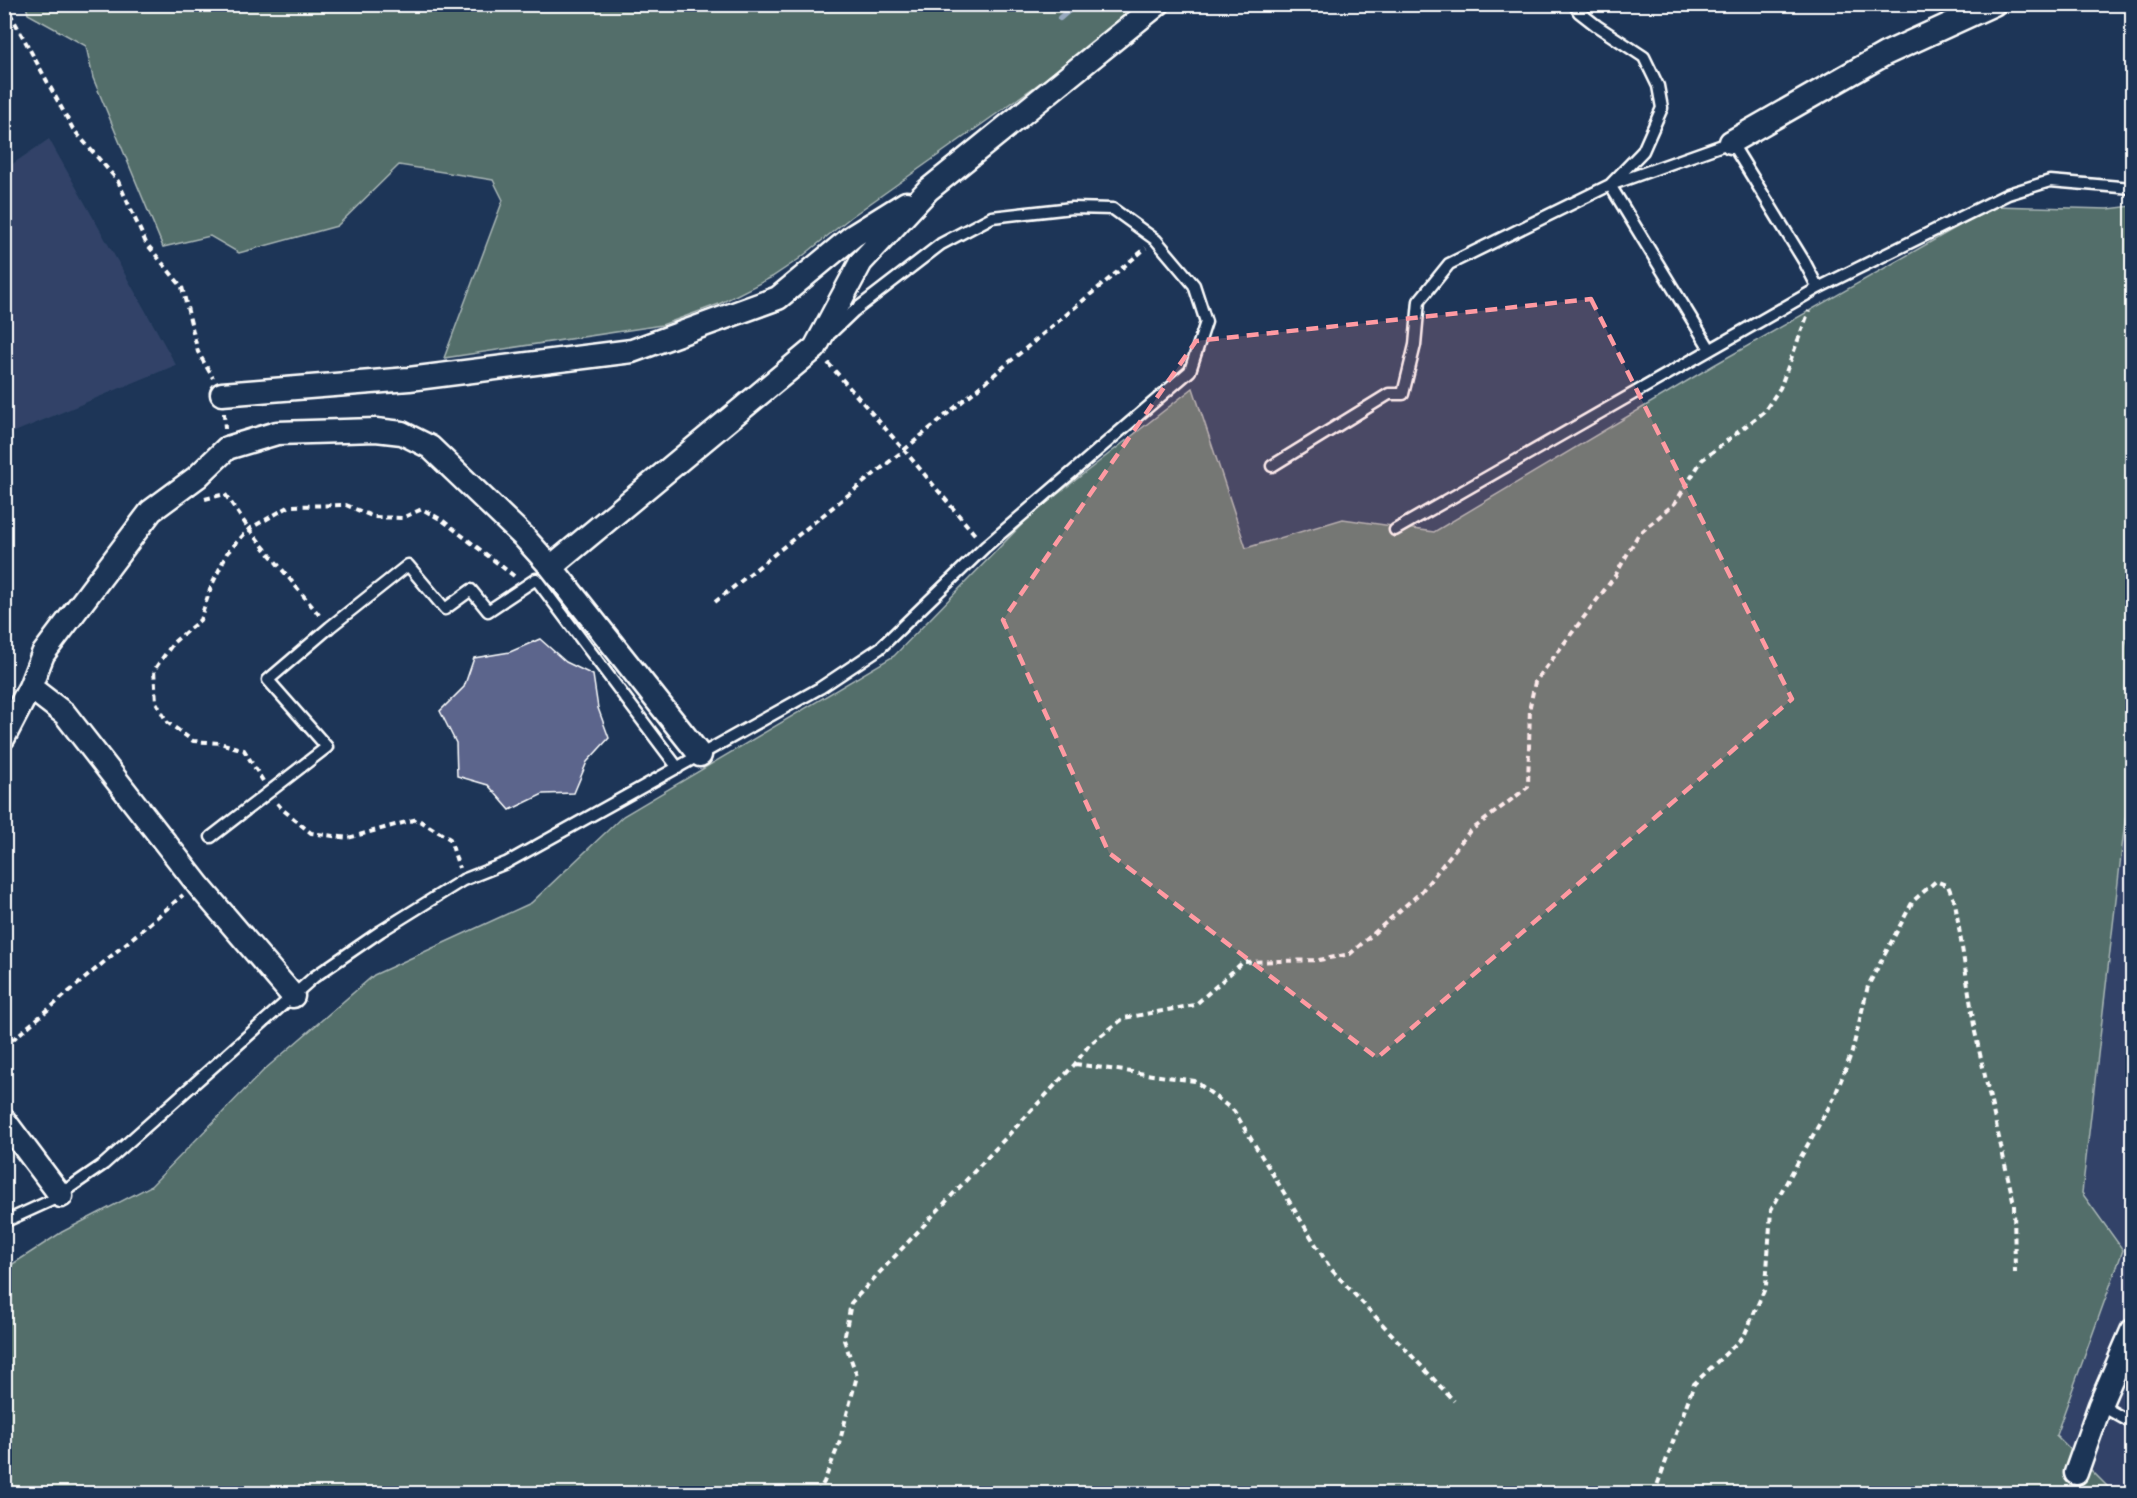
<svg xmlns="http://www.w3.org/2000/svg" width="2137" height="1498" font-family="'Shantell Sans',sans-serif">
<rect width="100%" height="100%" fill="#1d3557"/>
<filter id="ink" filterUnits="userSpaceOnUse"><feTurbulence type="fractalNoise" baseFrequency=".0167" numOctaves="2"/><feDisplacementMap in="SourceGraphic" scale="12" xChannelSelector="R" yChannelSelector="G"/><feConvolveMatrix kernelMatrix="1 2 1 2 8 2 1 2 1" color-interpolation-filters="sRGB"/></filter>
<g filter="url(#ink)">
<path fill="#304367" d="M49,139L176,365L5,436V169Z
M2132,761V1487L2114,1493L2056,1435L2123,1250L2082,1193Z"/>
<path fill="#536e6b" stroke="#a9b6b5" stroke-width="1.5" d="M26,5H1150L851,217L799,259L772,277L719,304L662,325L444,358L503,200L493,180L399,165L337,226L239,253L210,236L163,247L93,78L86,46L28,14Z
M1994,206L2108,209L2132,206V601L2127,641L2132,663V761L2082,1193L2123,1250L2056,1435L2114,1493L5,1494V1269L62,1232L151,1186L264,1070L374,975L531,903L623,816L894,656L1031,515L1193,388L1246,548L1343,519L1434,532L1714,365Z"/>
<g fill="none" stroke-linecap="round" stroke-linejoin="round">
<path stroke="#96a8be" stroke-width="6" d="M1060,18L1076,4"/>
</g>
<path fill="#5b658c" stroke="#fff" stroke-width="1.5" d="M540,639L566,662L593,675L598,708L609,738L587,762L574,793L543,794L510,810L488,785L457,776L456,743L440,711L464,687L474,658L510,652Z"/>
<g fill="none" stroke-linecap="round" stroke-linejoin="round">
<g stroke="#fff" stroke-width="15">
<path id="service" d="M1574,4L1579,12L1597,26L1644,57L1658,86L1662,108L1643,151L1610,185L1710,349
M1272,466L1389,394H1403L1415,345L1419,301L1449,264L1610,185L1731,142L1804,261L1818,288
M1395,530L1818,288L2008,194L2050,181L2132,188
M211,837L327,747L268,680L330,627L408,565L445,609L471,590L488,611L536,579L678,768
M4,1222L61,1196L69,1188L104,1164L314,977L381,931L463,880L506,863L820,688L880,648L985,547L1190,371L1206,322L1194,285L1156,240L1113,209L1072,208L992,217L941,244L854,311L831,333
M2100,1405L2132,1423"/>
</g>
<g stroke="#fff" stroke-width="27">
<path id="minor" d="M1731,142L1885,54L1994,4
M222,394L409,379L632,351L778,298L853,236L906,203
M551,567L815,348L861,262L928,190L1158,4
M30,687L65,714L199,886L293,996
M4,737L30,687L43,654L151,511L197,477L227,448L277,433L376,430L402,433L430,447L523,536L551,567L700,755
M4,1120L61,1196
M2076,1473L2100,1405L2132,1331"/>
</g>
<path stroke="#fff" stroke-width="4" stroke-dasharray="6 4.5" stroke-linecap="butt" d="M5,4L73,129L118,181L146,243L182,287L198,352L213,378
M828,363L904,450L1146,248
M224,413L225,429
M205,499L225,494L249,529L320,616
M715,602L904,450L977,537
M263,781L244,750L220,743L193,741L167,722L156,702L154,670L174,642L200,620L211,587L227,553L249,529L290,506L346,505L374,517L402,518L422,509L442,520L514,576
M277,803L282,809L311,833L348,838L417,819L450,839L459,868
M4,1047L183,895
M1075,1064L1195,1081L1234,1111L1330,1268L1454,1401
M817,1494L824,1482L839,1444L857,1376L844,1340L851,1303L1075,1064L1089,1045L1124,1018L1195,1005L1243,962L1319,960L1350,954L1421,892L1469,832L1528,787L1530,706L1535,682L1615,576L1638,535L1675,503L1702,460L1764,412L1780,388L1809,311
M1654,1494L1694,1384L1744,1336L1766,1286L1771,1210L1834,1098L1852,1052L1868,986L1913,901L1936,881L1948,886L1955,902L1975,1032L2014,1204L2015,1273"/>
<use href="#service" stroke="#1d3557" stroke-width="10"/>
<use href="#minor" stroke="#1d3557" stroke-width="22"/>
</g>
</g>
<path fill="#ff9aa2" fill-opacity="0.2" stroke="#ff9aa2" stroke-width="4.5" stroke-dasharray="12 8" stroke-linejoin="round" d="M1591,299L1792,699L1377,1058L1109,853L1003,620L1196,341Z"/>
<rect width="2137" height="1498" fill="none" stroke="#1d3557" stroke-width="24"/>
<rect x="12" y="12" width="2113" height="1474" fill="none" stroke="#fff" stroke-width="2" filter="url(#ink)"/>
</svg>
